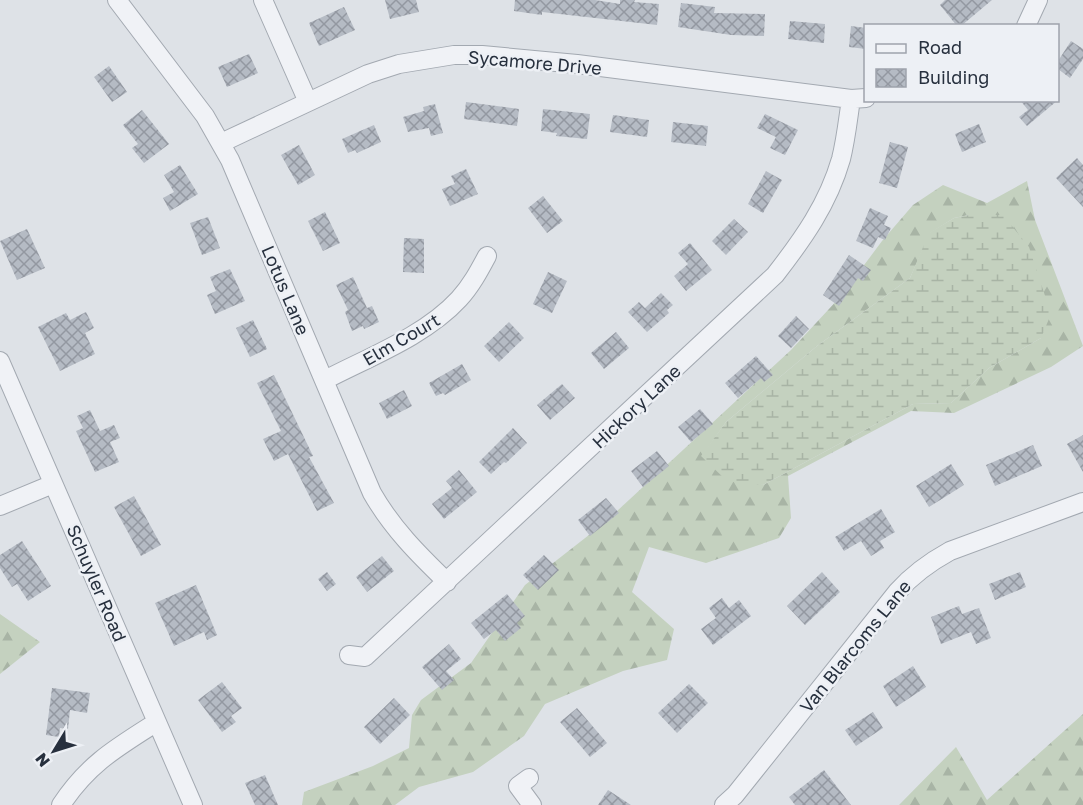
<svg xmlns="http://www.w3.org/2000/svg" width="1083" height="805" font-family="'Golos Text',sans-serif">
<defs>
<pattern id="forest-firs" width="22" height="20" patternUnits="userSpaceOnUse" patternTransform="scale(1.5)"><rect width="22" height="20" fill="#c4d1bf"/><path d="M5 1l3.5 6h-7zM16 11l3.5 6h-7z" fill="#a8b4a5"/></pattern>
<pattern id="wetland-marsh" width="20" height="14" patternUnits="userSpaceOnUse" patternTransform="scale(1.5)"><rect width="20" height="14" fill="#c4d1bf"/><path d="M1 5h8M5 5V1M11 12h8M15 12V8" fill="none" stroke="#a8b4a5"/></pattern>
<pattern id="building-cross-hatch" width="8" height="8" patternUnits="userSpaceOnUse" patternTransform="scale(1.5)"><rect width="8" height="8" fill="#b5bbc4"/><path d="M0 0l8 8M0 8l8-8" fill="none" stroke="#9398a1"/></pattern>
</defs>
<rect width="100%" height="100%" fill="#dee2e7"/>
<path fill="url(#forest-firs)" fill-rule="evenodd" d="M1027,181L1035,220L1083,346L1051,367L954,413L911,411L788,476L791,518L779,538L706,563L649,547L632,592L674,629L667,660L623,671L545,704L524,736L473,772L419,787L395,805H302L304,792L373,766L409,748L412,715L421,700L471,663L525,585L603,524L791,350L841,296L882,241L913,205L943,185L987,203ZM969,215L1041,338L989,368L951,403L913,404L763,485L702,456L726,422L817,346L910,278L930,233L954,218Z
M0,614L40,642L0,674Z
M1083,714V805H899L956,747L987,800Z"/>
<path fill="url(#wetland-marsh)" d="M969,215H1003L1029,247L1051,314L1041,338L989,368L951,403L913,404L763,485L727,481L701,456L726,422L817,346L910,278L929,233L954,218Z"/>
<path fill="url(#building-cross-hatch)" d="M385,0H416L419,12L390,19Z
M515,0H595L620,4V0H635L634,2L659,4L657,25L542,12V15L514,11Z
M945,0H992L961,26H957L940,5Z
M681,3L715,7L714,13L765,14L764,36L731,35L678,27Z
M344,7L355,30L319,46L309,23Z
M790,21L825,24L824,43L788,39Z
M851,26L866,28V49L849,47Z
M1071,41L1083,49V59L1070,78L1058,69V61Z
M249,54L258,73L227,87L218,67Z
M109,66L127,92L112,102L94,77Z
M1020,100H1058L1027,126L1019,117L1028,110Z
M466,102L519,109L517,126L464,119Z
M435,104L443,133L431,136L429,128L408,132L403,117L424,111L423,107Z
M543,109L590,114L587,139L556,136L557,133L541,131Z
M142,110L169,144L144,163L132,148L138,144L123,125Z
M765,114L798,130L785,155L770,148L776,137L757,128Z
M613,115L649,120L647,137L610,132Z
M673,122L708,126L706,146L671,142Z
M979,124L986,142L962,152L955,134Z
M374,125L381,142L357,153L355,150L348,153L342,139Z
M890,142L908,147L897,188L879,183Z
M299,145L315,175L298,185L281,155Z
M1077,158L1083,165V207L1056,178Z
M180,165L198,194L170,211L163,198L174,192L164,175Z
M466,169L478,194L450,206L442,189L455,184L451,176Z
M766,171L782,180L763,213L748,204Z
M543,196L563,221L547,233L528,208Z
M870,208L888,216L884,225L891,228L885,240L878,237L873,248L856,241Z
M325,212L340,243L323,251L308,221Z
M208,217L220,248L202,255L190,223Z
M734,219L748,232L726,255L712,241Z
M27,229L45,268L17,280L0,241Z
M404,238L424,239V273L403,272Z
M690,243L712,270L686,291L674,276L688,264L678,253Z
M849,255L871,270L863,281L858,278L839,306L823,295Z
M230,269L245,301L215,314L207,295L216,291L210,277Z
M548,272L567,281L552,313L533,304Z
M353,277L367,308L372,306L379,322L364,329L363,326L352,331L345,312L348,310L336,285Z
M661,293L673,305L667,310L669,313L647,332L628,312L639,302L645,308Z
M86,312L94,328L85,333L95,354L60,371L38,327L66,313L70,320Z
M796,316L809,329L791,348L778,336Z
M253,320L267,349L250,357L236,328Z
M509,322L524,338L499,362L484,346Z
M616,332L629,348L604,369L591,353Z
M756,356L773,375L764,382L761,378L738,398L725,383Z
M462,364L471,380L445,395L443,393L436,396L429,383Z
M274,375L313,456L309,457L334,503L317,511L288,454L274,461L263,439L281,431L257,383Z
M562,384L575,398L550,420L537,405Z
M404,390L412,406L387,419L379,403Z
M700,409L713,424L691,442L678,427Z
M90,410L100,431L114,425L120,438L110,442L119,462L95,472L76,431L83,428L77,416Z
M513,428L527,443L506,463L504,462L491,474L479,462Z
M1083,435V472L1067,444Z
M1033,445L1042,466L995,486L986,465Z
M657,451L669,466L643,487L631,471Z
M951,464L964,485L929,507L916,486Z
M459,470L477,492L444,519L432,504L452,488L446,481Z
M134,496L161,545L141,556L114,507Z
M606,498L619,513L590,536L578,520Z
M881,509L895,532L880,541L884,548L871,556L861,541L844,551L835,537Z
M22,541L51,586L28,601L17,584L12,587L0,568V555Z
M544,555L559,570L538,590L523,575Z
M382,556L394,571L367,592L356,577Z
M327,572L336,584L327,591L318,579Z
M822,572L840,592L805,625L787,606Z
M1020,572L1026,587L995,600L989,584Z
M196,585L217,635L207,640L204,632L174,646L155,603Z
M507,594L525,616L517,623L521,628L505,641L496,630L484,639L471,623Z
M722,598L729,608L739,600L751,616L713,645L701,629L716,618L709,608Z
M959,606L962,614L979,608L991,638L976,644L971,632L941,644L931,617Z
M449,644L461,659L446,671L454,680L442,690L422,667Z
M913,666L926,687L896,707L883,686Z
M222,682L242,708L231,716L236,722L222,732L198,700Z
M689,684L708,703L677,733L658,713Z
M52,688L90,693L87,713L70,710L68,729L60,728L59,737L46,735Z
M394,698L410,715L380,744L364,727Z
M577,708L607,743L590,757L560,722Z
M873,712L883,728L856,746L845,730Z
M824,770L851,805H795L789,797Z
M265,775L278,805H255L245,783Z
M608,790L631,805H598Z"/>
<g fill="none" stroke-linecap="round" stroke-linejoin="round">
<g stroke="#a3a9b1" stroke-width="20">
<path id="minor" d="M117,0L205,116L230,160L372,493C392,528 418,554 447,582
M263,0L308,102
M1026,26L1038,0
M221,143L368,74L399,64L454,55H482L577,64L851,99L866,98
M0,361L193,805
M325,380C369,357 425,336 459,299C471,286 479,271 487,256
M0,506L53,484
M349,655L365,657L775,275C803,239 828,204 841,159C846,139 848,119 851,99
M529,778L518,786L532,805
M61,805C88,764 116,748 157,722
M724,805L735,795L897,592C913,574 930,562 950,551L1083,502"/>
</g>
<use href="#minor" stroke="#f0f2f6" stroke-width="18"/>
</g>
<g text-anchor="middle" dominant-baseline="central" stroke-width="5" stroke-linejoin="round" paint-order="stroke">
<g font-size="18" fill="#27303e" stroke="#edf0f5">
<text transform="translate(535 62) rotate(5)">Sycamore Drive</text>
<text transform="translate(286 290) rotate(67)">Lotus Lane</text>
<text transform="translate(401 339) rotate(-30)">Elm Court</text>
<text transform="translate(636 406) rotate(-43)">Hickory Lane</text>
<text transform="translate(97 583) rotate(67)">Schuyler Road</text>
<text transform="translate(855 646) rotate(-51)">Van Blarcoms Lane</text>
</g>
</g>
<rect x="864" y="24" width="195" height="78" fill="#edf0f5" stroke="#9ea3ac" stroke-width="1.5"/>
<rect x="876" y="44" width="30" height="9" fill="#f0f2f6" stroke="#9ea3ac" stroke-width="1.5"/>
<text x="918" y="54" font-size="18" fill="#27303e">Road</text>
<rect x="876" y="69" width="30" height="18" fill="url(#building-cross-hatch)" stroke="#9ea3ac" stroke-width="1.5"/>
<text x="918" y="84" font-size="18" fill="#27303e">Building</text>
<g transform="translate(54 751) rotate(232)" stroke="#edf0f5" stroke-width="4.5" paint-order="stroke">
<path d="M0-4.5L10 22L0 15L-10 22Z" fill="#27303e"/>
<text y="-9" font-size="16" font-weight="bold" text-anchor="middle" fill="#27303e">N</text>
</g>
</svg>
